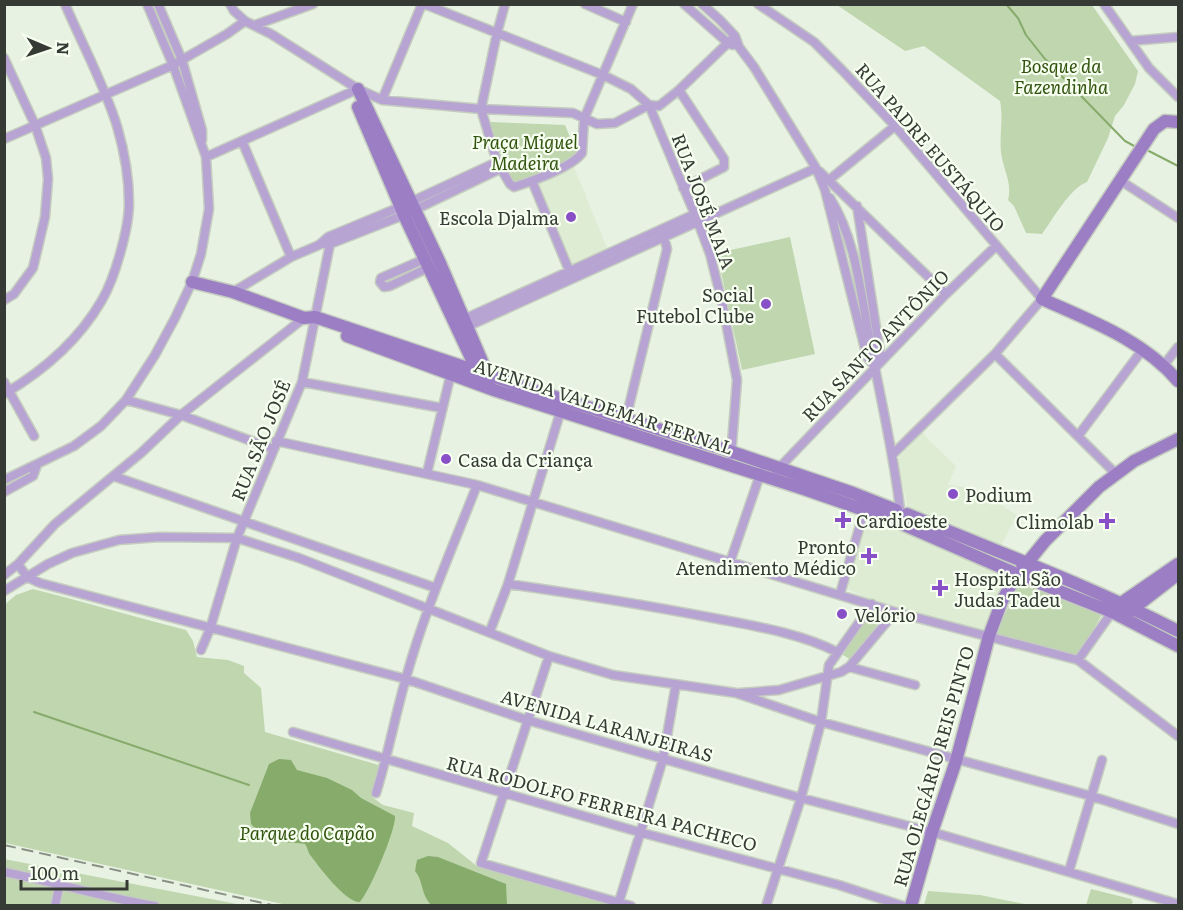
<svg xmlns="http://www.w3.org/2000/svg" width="1183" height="910" font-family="Literata,serif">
<rect width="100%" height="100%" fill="#e8f2e2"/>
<path fill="#deecd4" d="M572,162L609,253L570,271L532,181Z
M923,432L929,440L956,466L948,485L967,487L981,492L1017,515L1000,547L909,514L897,459Z
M866,511L1010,574L987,634L871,603V600L845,588Z"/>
<path fill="#bfd6af" d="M837,5H1092L1138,71L1135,84L1124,105L1115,116L1108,138L1087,182C1070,188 1053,219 1042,234L1026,233L1014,206L1008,200C1012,184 1005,173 1002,158C998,140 1004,120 1000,101L924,46L905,51Z
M490,122L565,125L577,154L576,157L516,185L498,163L488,126Z
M790,237L815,354L742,370L717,253Z
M1022,578L1104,611L1078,656L995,635Z
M33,589C84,602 135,617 186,630L193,641L197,657L228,660L244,666V673L261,688L265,732L382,766L372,797L383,805L414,813L412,826L448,843L478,867L614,905H287L5,843L4,605L16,595Z
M869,609L884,616L851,660L840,653Z
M4,859L242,905H5Z
M1091,889L1131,899L1133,902L1131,905H1086Z
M928,891L980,895L1029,905H924Z"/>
<path fill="#86ab6b" d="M279,759L291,760L297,770L327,778L352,790L361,798L395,816C396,830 370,891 360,902C346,903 320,868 311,856C308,853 308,848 305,844C290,841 276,846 268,830L256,829L251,824L250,813L269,764Z
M428,856L438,857L506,884L507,905H431C420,892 424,882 415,871L417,860Z"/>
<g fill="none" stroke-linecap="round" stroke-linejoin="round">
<path stroke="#86ab6b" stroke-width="2" d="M1006,4L1018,18L1026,35L1045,59L1125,141L1136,147
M1145,149L1178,166
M34,712L249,785"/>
<g stroke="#c4cdbf" stroke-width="11">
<path id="street" d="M158,4L182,60L202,130V140
M230,4L234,11L245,21L271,34L358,89L382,100L481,109L573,113L597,124L615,123L649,105L659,106L679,90L735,36
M424,4L603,75L631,89L649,105L698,222L710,254L722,302L737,380L731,456
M505,4L497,33L481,109L497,162L510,184L514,187C532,181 571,168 582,153L584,119L633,4
M585,4L626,22
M684,4L729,44L733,45
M702,4L720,20L735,36L739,47L754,67L816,168L825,190L867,357L876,368
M758,4L814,42L842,70L895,126L1042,299L995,354L892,455
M1104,4L1149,68L1178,97
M255,25L313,4
M1130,41L1178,37
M4,58L35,125L46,158L48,179L45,217L33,268L14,294L4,300
M679,90L724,159V167L683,188
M382,100L422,4
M4,139L173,65L227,34L245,21
M242,141L291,257
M206,157L358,89
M819,171L946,294
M829,180L895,126
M532,181L571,275
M1121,181L1178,218
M830,198C857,241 861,298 871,347C881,401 894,455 900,509
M857,206L880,353L876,367
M325,244H330L404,215L500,169
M427,258L381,278L380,282L384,287L390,286L432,266
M233,292L291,257L319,245L328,237L400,207L497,162
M460,321L695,214
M464,328L816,168
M995,354L1116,474
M1164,365L1178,347
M4,382L34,436
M302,382L442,408
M4,394C43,371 79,340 102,300C115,278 129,228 129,203C129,179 124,150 117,126C104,84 82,44 65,4
M126,400L181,415L273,449
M623,431L667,249L663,233
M1078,436L1143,349
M276,441L477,485L895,612L1078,660L1178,736
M777,472L779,468L946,294L996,246
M427,473L452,369
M113,476L436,588
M4,480L74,446L101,426L126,400L155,355L175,318L192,282L201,254L209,209L206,157L173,65L147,4
M4,492L33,476L37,465
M730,562L761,472
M18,564L27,577L40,583L406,679L527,720L801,798L932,832L1178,904
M4,575L18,564L55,524L141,453L181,415L304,318
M508,584C577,594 645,605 713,618C754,626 800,633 837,652
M4,591L48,564L72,553L119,540L159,537L237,538L299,558L549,656L613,675L736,693L821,722L1091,796L1178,824
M840,594L866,505
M490,631L508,584L564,400
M201,650L210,629L237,538L302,382L330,244L328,237
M549,656L481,863L631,906
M1078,660L1112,612
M849,667L915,685
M740,693L779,690L841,672L849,667L895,612
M293,732L639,832L839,885L903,906
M376,793C388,755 395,716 406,678C424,612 452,549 477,485
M1069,871L1102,760
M4,872C55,882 104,898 155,906
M618,905L663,759L676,684
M55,906L60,883
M766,906L801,798L821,722L829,665L872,604"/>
</g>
<g stroke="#c4cdbf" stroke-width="15">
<path id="secondary" d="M358,89L440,263L490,380
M358,107L404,215L479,375
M1178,122L1165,121L1154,129L1042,299C1091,321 1143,340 1178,381
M192,282L233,292L304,318L315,317L536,391L732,452L853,493L896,510
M347,336L494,390L801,488L893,520
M907,514C998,552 1090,586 1178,631
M902,524L1019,575L1112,612L1178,646
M1022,564L1028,562L1045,541L1099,487L1134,461L1178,439
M1117,606L1178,564
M1130,611L1178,574
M911,906L932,832L956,761L989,636L1002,601L1012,583L1021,575L1029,573L1030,566L1028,562"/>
</g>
<use href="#street" stroke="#b7a4d3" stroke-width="8"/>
<use href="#secondary" stroke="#9b7ec4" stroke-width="12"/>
<path stroke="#899085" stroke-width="2" stroke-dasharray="12 6" stroke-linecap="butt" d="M4,845L276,906"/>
</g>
<g fill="#884fc6" stroke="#f7fff1" stroke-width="2">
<circle cx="571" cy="217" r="6"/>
<circle cx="766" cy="304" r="6"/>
<circle cx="446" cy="459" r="6"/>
<circle cx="953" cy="494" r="6"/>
<path d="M840 511h6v6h6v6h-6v6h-6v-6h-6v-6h6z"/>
<path d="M1104 512h6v6h6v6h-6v6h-6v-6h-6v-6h6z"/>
<path d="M866 547h6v6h6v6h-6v6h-6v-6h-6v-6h6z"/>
<path d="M937 579h6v6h6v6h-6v6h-6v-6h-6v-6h6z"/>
<circle cx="842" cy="614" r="6"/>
</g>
<g text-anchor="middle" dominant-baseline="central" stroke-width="4.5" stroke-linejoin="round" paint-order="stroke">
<g font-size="18" font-style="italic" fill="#31530e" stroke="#f7fff1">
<text x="1061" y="65">Bosque da<tspan x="1061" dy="21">Fazendinha</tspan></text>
<text x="525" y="141">Praça Miguel<tspan x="525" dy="21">Madeira</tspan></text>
<text x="307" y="832">Parque do Capão</text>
</g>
<g font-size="18" fill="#363a34" stroke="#f7fff1">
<text transform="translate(931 147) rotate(49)">RUA PADRE EUSTÁQUIO</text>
<text transform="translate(704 201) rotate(69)">RUA JOSÉ MAIA</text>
<text transform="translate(875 345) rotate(-46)">RUA SANTO ANTÔNIO</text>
<text transform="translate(604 406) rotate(18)">AVENIDA VALDEMAR FERNAL</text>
<text transform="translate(260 440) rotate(-68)">RUA SÃO JOSÉ</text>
<text transform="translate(607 725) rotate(16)">AVENIDA LARANJEIRAS</text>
<text transform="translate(933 766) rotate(-74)">RUA OLEGÁRIO REIS PINTO</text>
<text transform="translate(602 803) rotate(15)">RUA RODOLFO FERREIRA PACHECO</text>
</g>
<g font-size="18" fill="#363a34" stroke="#f7fff1" text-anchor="start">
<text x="559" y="217" text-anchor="end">Escola Djalma</text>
<text x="754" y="294" text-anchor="end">Social<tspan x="754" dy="21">Futebol Clube</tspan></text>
<text x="458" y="459">Casa da Criança</text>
<text x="965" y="494">Podium</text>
<text x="856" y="520">Cardioeste</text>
<text x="1094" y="521" text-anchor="end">Climolab</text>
<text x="856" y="546" text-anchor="end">Pronto<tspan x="856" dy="21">Atendimento Médico</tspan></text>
<text x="954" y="578">Hospital São<tspan x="954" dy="21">Judas Tadeu</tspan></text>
<text x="854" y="614">Velório</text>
</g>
</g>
<rect width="1183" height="910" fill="none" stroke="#363a34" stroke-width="12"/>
<g transform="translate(48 48) rotate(92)" stroke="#f7fff1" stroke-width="4.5" paint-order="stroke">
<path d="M0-4.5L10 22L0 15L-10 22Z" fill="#363a34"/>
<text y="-9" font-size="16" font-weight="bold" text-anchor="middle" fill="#363a34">N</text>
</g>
<path d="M21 880v9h106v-9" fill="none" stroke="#363a34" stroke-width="3"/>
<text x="30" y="880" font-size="18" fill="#363a34" stroke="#f7fff1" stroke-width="4.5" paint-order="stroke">100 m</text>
</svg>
